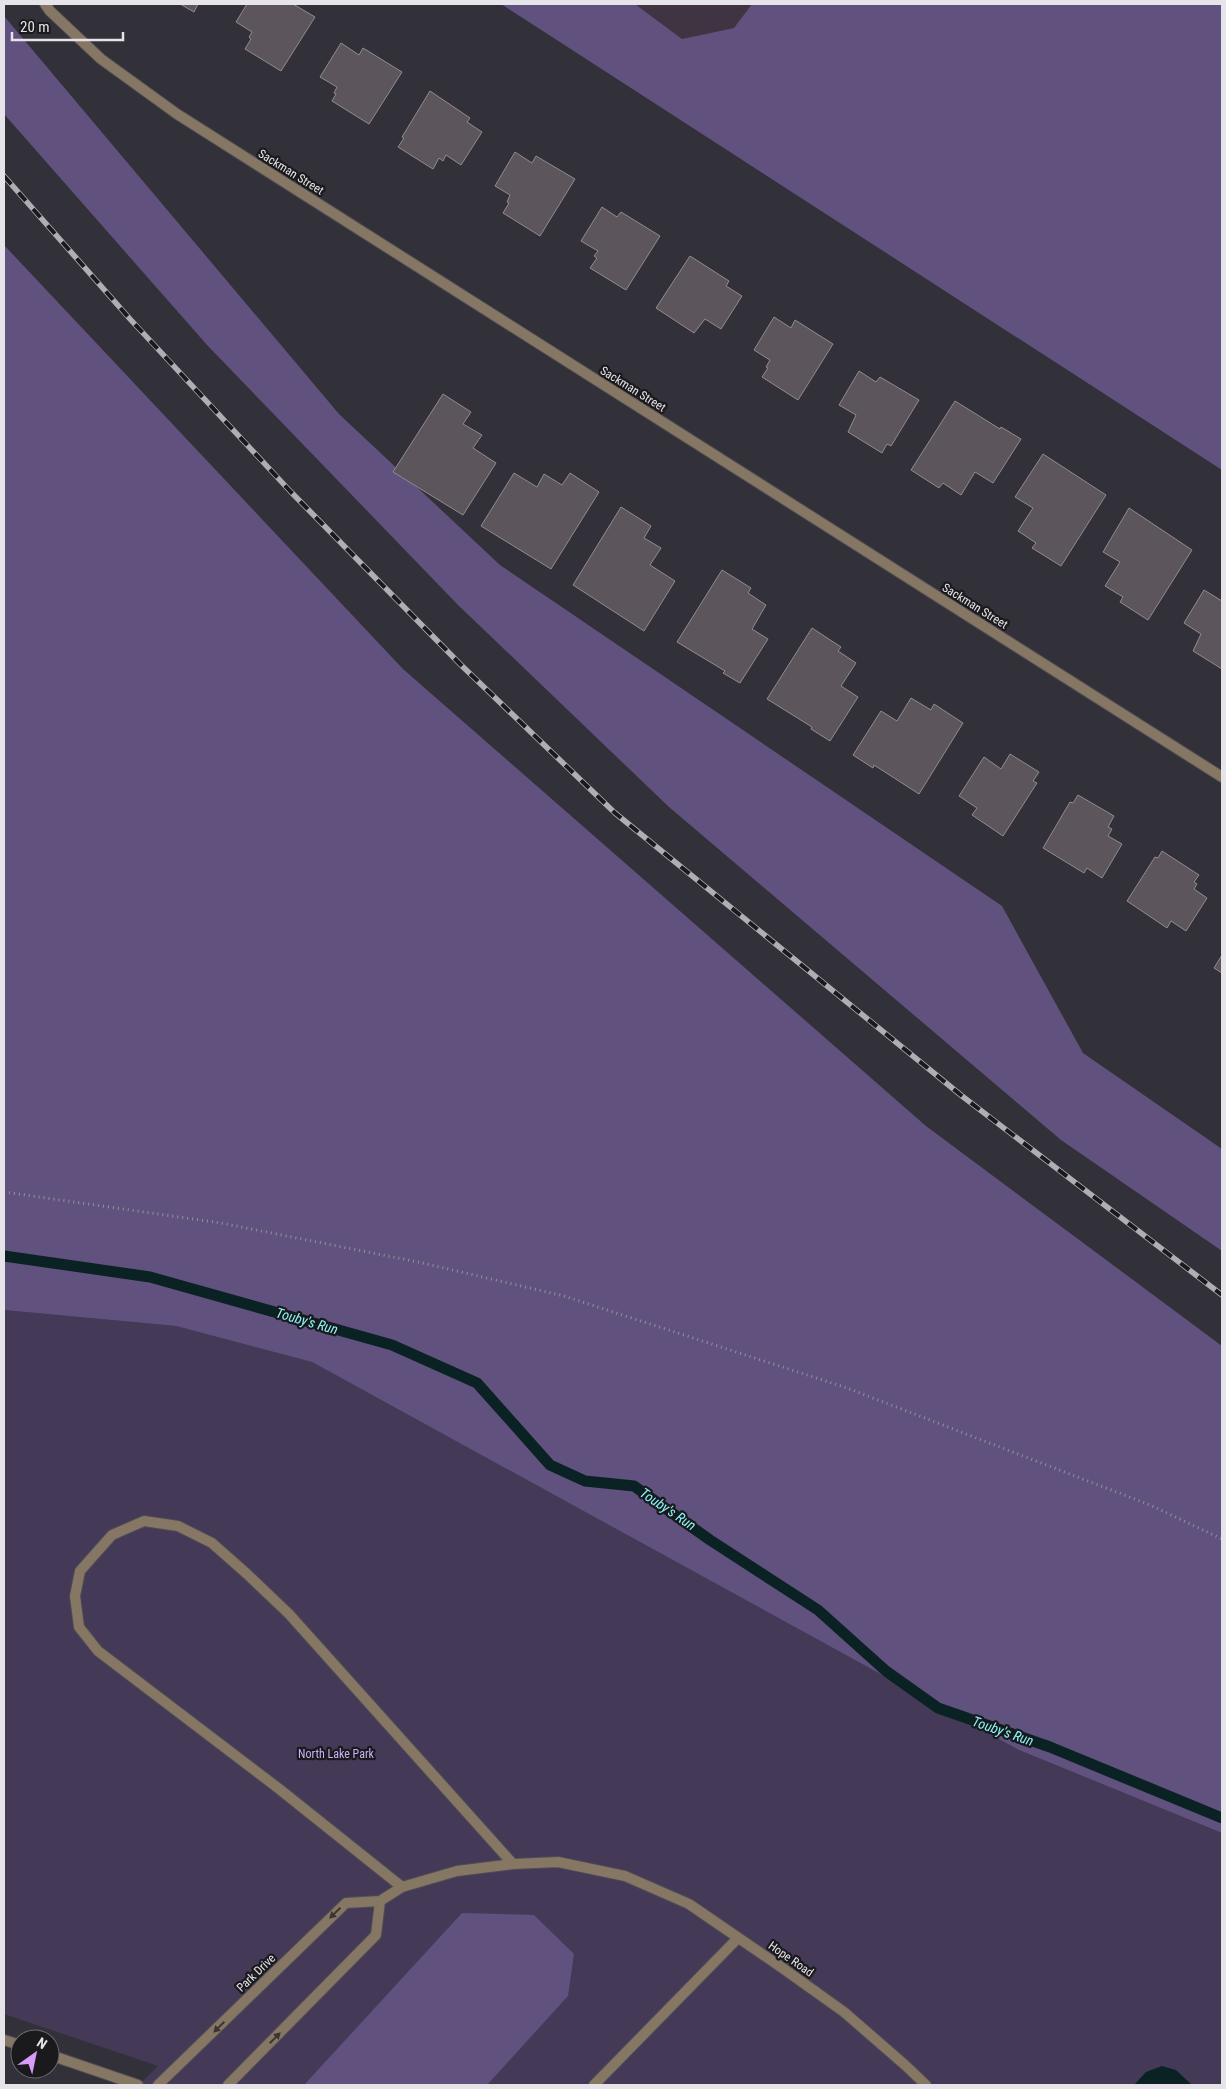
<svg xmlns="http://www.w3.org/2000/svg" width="1226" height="2089" font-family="'Roboto Condensed',sans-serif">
<rect width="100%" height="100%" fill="#323038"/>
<path fill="#413442" d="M635,4H752L735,28L682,39Z"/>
<path fill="#443a58" d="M4,1310L176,1326L312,1362L1019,1750L1222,1833V2085H139L158,2066L4,2014Z"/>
<path fill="#60517e" d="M501,4H635L682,39L734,28L752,4H1222V470Z
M4,16L339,414L500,565L1002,906L1083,1053L1222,1149V1251L1061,1140L669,807L458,605L207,345L4,114Z
M4,245L403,669L926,1126L1222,1346V1833L1019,1750L312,1362L176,1326L4,1310Z
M462,1913L534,1915L574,1954L568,1996L487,2085H304Z"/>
<path fill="#0a2223" d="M1162,2066L1176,2070L1192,2085H1134L1146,2072Z"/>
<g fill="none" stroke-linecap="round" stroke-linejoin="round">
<path stroke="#0a2223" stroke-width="11" d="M4,1256L150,1277L392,1345L477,1383L550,1465L585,1481L634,1486L710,1540L818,1610L886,1671L938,1708L1050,1747L1222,1818"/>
</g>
<path fill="#5c555b" stroke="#938b91" d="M180,4H198L194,12Z
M247,4H293L315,17L281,71L245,49L251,39L249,37L252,32L236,22Z
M341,43L359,55L363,48L402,72L369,124L332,101L336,94L334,93L337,87L320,77Z
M430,91L470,118L467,122L482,132L461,165L446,155L443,161L439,158L433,169L398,147L404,138L402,137Z
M515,152L532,163L536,156L575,179L540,236L503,213L509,203L507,202L510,195L495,186Z
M602,207L617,217L621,212L660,236L626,290L590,268L597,258L594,256L598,251L581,241Z
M690,256L729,281L726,286L742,296L721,329L705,319L694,333L656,308Z
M774,317L791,328L795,320L833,344L798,400L762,377L768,368L766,367L770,360L754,350Z
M859,371L876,382L880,377L919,400L891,446L887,444L882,453L848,432L856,415L839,405Z
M443,394L471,412L463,424L482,435L473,448L496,463L463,515L393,472Z
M955,401L1000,429L1001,427L1021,439L993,483L975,472L961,495L943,483L939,488L911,470Z
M1043,454L1106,495L1061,566L1032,548L1036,543L1018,531L1033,508L1015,497Z
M514,473L537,487L544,474L562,485L570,473L599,492L551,569L481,526Z
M621,507L651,526L644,538L661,548L650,565L675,581L644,631L573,585Z
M1129,508L1192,550L1148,620L1120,602L1123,597L1105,586L1120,562L1103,552Z
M722,570L751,588L748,593L766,605L752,629L768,639L740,683L723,673L725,671L677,642Z
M1204,590L1222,601V669L1193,651L1201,634L1184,623Z
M812,628L841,647L838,651L856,663L841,686L858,697L830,741L811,729L812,727L767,699Z
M911,698L931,710L934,704L963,723L919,794L874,765L873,768L853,755L881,711L897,721Z
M1010,754L1039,772L1033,781L1037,783L1003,836L972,815L977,808L959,796L984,757L1001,769Z
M1078,795L1114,816L1108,827L1112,829L1108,836L1122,844L1102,878L1087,868L1084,873L1043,848L1070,802L1073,803Z
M1162,851L1199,875L1194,882L1197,884L1194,889L1207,898L1186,931L1171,921L1167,928L1127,901L1155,857L1158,858Z
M1222,955V973L1214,968Z"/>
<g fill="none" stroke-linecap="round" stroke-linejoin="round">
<g stroke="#4f4d54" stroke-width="12">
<path id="lane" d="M402,1887L278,1788L98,1651L79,1627L75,1596L80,1571L112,1535L144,1521L178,1526L212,1543L247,1574L289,1614L513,1864
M594,2085L738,1938"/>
</g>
<g stroke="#4f4d54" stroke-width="12">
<path id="street" d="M45,4L50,11L101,59L177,114L1222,777
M4,2040L20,2045
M50,2055L138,2085
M158,2085L346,1903L380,1901L402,1887L457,1871L513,1864L558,1862L625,1876L689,1904L781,1967L844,2012L905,2065L926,2085
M228,2085L376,1935L380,1901"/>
</g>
<path stroke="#949298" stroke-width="3" stroke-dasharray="1 4" stroke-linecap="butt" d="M4,1192L221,1223L418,1262L564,1296L847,1388L1150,1505L1222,1539"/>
<use href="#lane" stroke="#867764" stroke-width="10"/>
<use href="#street" stroke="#867764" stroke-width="10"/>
<g stroke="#b0aeb4" stroke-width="5.5">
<path id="rail" d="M4,176L130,319L290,491L461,665L615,813L962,1096L1222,1295"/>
</g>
<use href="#rail" stroke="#1a191c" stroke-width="4" stroke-dasharray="11" stroke-linecap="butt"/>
</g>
<defs><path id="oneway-solid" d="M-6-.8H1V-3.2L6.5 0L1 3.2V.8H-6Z" transform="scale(1.25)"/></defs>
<g fill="#3a3532">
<use href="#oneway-solid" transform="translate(335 1913) rotate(136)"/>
<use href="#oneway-solid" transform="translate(219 2027) rotate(136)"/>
<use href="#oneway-solid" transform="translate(275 2038) rotate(-45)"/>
</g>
<g text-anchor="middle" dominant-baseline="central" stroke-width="4.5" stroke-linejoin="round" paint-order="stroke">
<g font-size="12" fill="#e6e4e9" stroke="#1a191c">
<text transform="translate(291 172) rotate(32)">Sackman Street</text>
<text transform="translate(633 389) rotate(32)">Sackman Street</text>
<text transform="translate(975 606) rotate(32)">Sackman Street</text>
<text transform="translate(791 1959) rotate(35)">Hope Road</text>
<text transform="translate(256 1973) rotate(-44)">Park Drive</text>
</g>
<g font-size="12" fill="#c9b1fa" stroke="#1a191c">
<text x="336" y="1754">North Lake Park</text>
</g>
<g font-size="14" font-style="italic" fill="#87f8fc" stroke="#1a191c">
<text transform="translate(307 1321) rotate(16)">Touby's Run</text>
<text transform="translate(668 1509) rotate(34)">Touby's Run</text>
<text transform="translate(1003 1731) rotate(19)">Touby's Run</text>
</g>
</g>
<rect width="1226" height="2089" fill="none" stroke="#e6e4e9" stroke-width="10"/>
<g transform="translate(35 2054) rotate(33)"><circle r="24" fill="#1a191c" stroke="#6c6a6e"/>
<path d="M0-4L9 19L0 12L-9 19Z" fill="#d79bf9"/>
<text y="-8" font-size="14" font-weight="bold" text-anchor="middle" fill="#e6e4e9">N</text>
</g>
<path d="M12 32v8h111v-8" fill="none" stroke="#e6e4e9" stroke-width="2.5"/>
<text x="20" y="32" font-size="15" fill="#e6e4e9" stroke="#1a191c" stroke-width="4" paint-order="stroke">20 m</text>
</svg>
